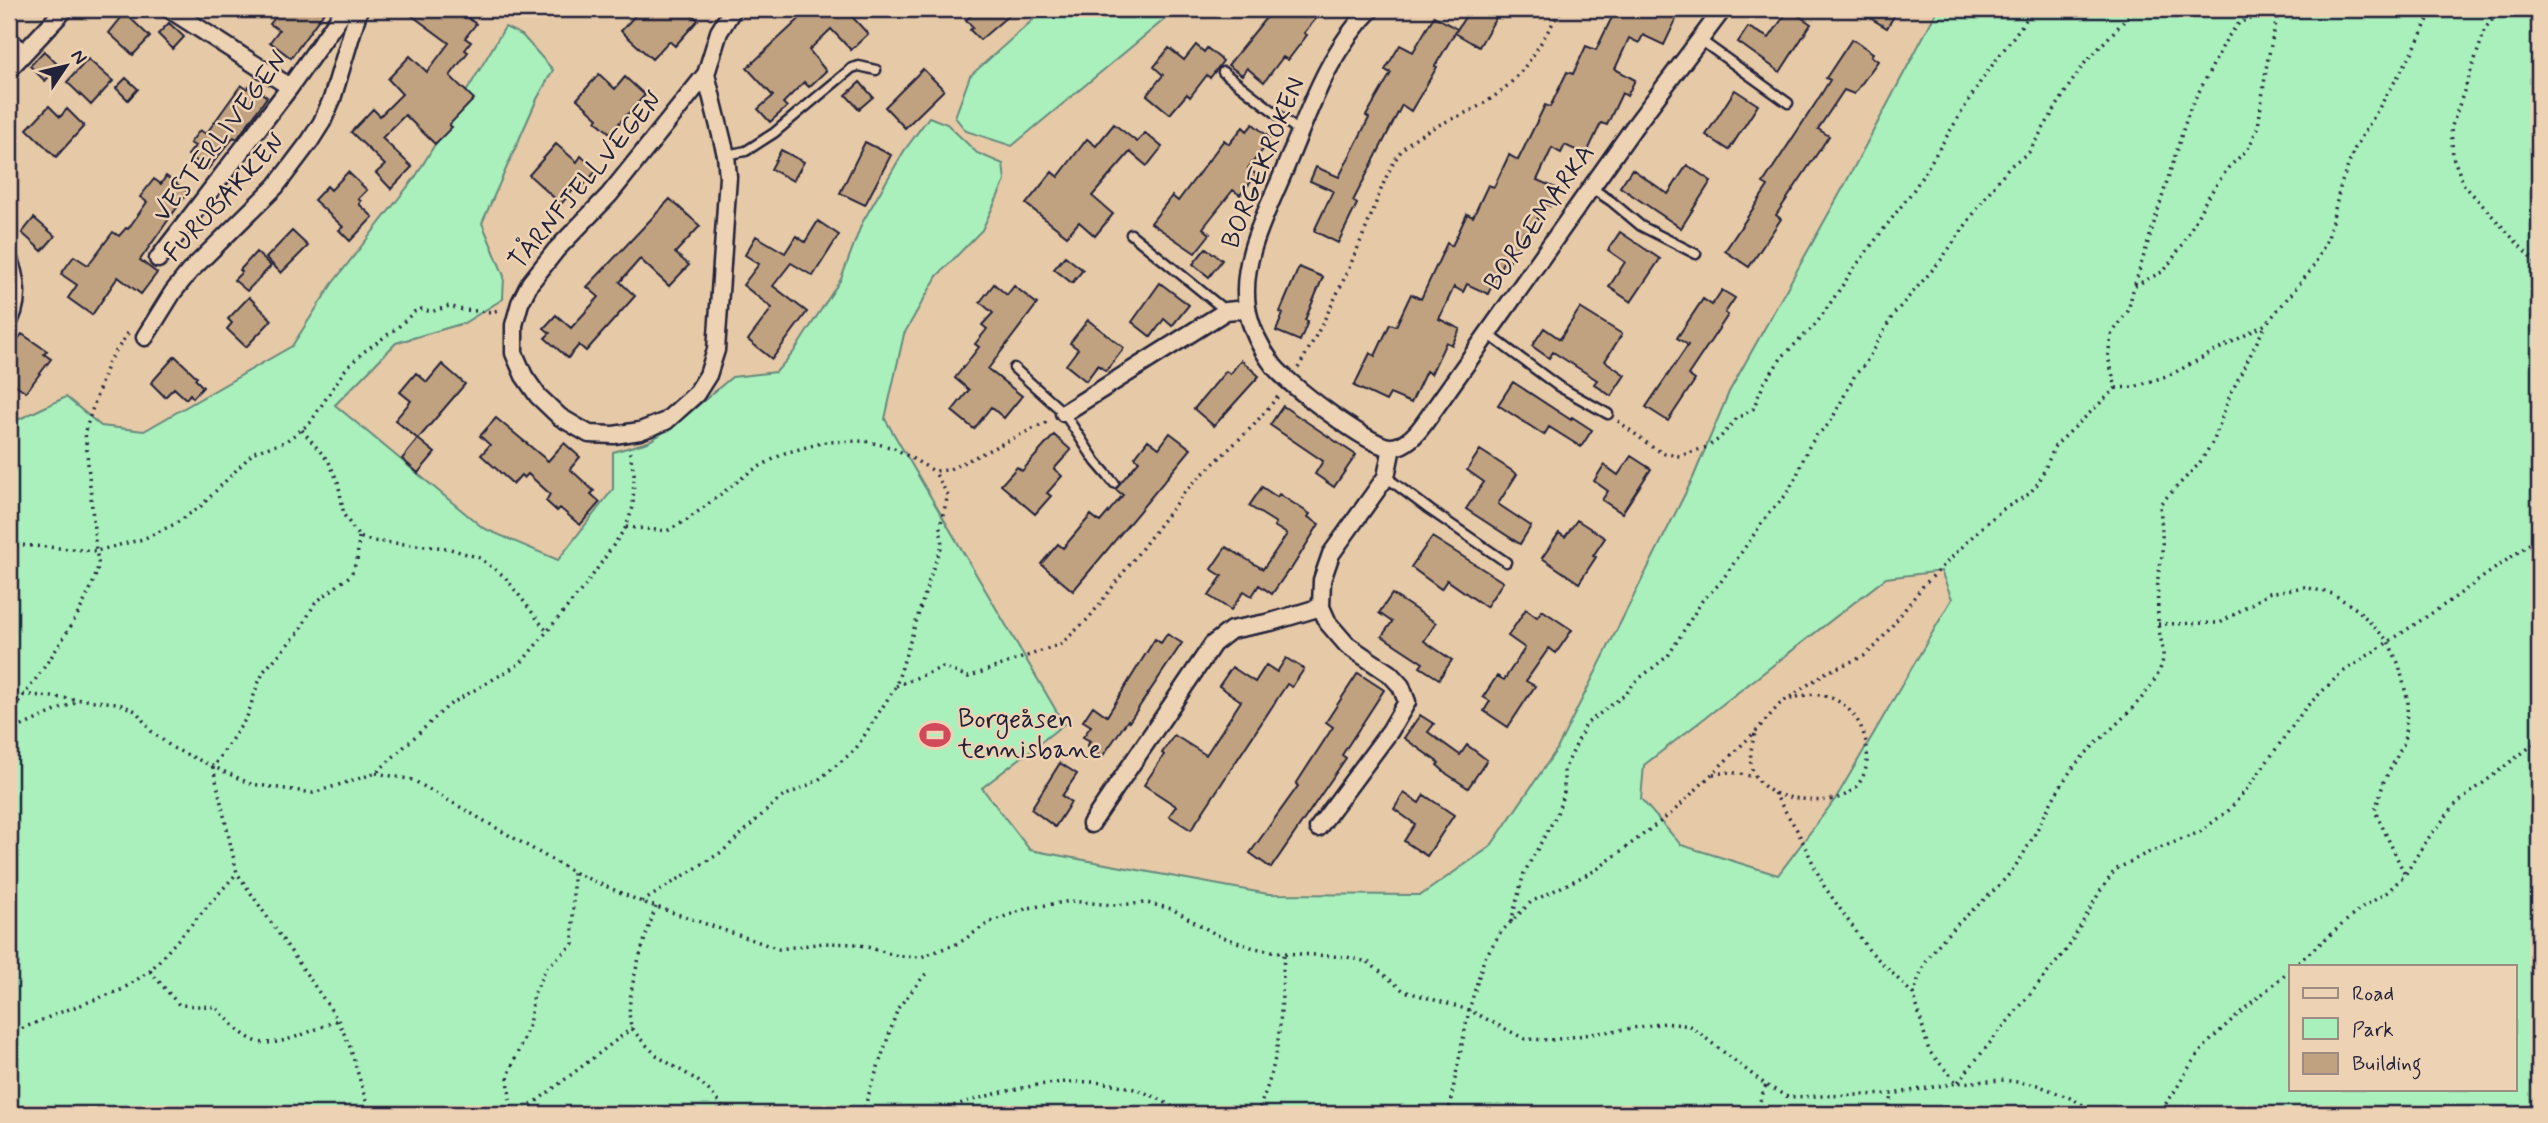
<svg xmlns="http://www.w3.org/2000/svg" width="2548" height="1123" font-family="Mynerve,sans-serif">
<rect width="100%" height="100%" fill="#e6c9a7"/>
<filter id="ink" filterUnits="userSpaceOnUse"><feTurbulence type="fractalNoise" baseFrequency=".0143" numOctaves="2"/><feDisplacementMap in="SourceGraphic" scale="14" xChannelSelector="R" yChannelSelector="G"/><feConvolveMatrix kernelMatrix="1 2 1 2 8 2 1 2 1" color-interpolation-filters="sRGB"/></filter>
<g filter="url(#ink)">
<path fill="#a9f0bc" stroke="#66897c" stroke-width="2" fill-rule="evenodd" d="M1045,9H1177L1012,146L966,131L955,117L970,76Z
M1938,9H2539V1114H9V424L66,397L101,426L144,431L292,346L332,284L416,176L505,27L522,35L553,70L537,99L482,223L504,276L503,299L464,323L396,343L335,405L483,528L558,560L613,489V452L648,442L675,425L732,377L776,372L793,353L841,279L862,223L904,151L929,117L947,124L977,153L1003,164L1005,181L982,230L937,276L904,334L885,419L1064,724L982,788L1030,850L1268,894L1421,895L1490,847L1557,749L1693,478L1729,392L1844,186ZM1941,571L1952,599L1836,798L1778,875L1681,845L1641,799L1644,765L1886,578ZM2291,967H2515V1090H2291Z"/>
<path fill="#c1a280" stroke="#22223b" stroke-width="2" d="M282,9H326L291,58L270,42L279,30L270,24Z
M403,9H457L476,24L465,38L471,42L465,50L468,52L450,76L474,99L449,125L452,127L435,144L405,115L382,138L412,167L391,189L376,173L385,165L351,132L373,109L380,116L402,94L388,79L410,56L427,72L449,43Z
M641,9H686L698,20L675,46L669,41L652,59L621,31Z
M810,9H845L868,34L851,50L831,29L809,50L826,71L809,87L804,82L783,103L787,107L770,122L758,109L773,96L747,68Z
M978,9H1016L980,40L970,30L973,27L966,20Z
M1273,9H1324L1304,33L1307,35L1288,60L1283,57L1264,82L1247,68L1242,75L1228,65Z
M1470,9H1501L1479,47L1455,33Z
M1616,9H1681L1664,45L1643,35L1639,43L1629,38L1615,69L1635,80L1627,96L1622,93L1607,125L1601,123L1586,155L1565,145L1561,153L1552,148L1537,180L1558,189L1550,206L1545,203L1530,235L1524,232L1508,264L1503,262L1488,294L1467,284L1463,292L1454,287L1439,319L1460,329L1452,345L1446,342L1431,374L1426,371L1411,403L1390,394L1386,401L1354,386L1370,353L1375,356L1390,324L1396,326L1411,294L1421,299L1447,243L1452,246L1467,214L1473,217L1488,185L1494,187L1509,155L1518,160L1545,105L1550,107L1567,72L1573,74L1586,46L1596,50Z
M1789,9L1811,24L1780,72L1738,42L1748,27L1769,38Z
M1855,9H1898L1887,28Z
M125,13L150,37L133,55L109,33Z
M1434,16L1457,29L1435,66L1437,67L1411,111L1402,105L1353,201L1357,204L1338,243L1314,231L1333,191L1310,181L1316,167L1339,177L1369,118L1366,116L1391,73L1385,70L1400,45L1413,52Z
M169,23L184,37L173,49L158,34Z
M1852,39L1873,53L1871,56L1878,61L1854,94L1844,90L1818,129L1829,136L1776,215L1781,219L1749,267L1725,251L1768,186L1763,183L1817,101L1830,80L1826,78Z
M1196,45L1204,52L1207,48L1223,61L1210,78L1207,75L1190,97L1187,94L1170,114L1147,95L1163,75L1154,67L1169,48L1184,60Z
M44,51L59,66L45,81L30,66Z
M88,59L113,81L91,105L67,82Z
M923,69L944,90L905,128L885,107Z
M599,74L615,89L625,77L645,95L610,133L596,121L598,118L577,99Z
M126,78L138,89L128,100L116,88Z
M860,82L873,97L859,109L846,95Z
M241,85L247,89L250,85L267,97L237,139L234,137L208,169L188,155L195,146L190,143L200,130L206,134Z
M1735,90L1758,105L1729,150L1706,135Z
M49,106L60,117L67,109L84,126L56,157L27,129Z
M1114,124L1137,142L1145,133L1162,147L1147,166L1130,152L1092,196L1113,214L1095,236L1079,222L1067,236L1026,204L1052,172L1058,177L1087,139L1096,146Z
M1253,124L1270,138L1264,144L1266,146L1248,168L1257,175L1240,195L1233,190L1203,228L1210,234L1195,253L1151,223L1172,196L1178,201L1224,140L1229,144L1243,127L1247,131Z
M865,142L891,155L865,205L840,193Z
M556,144L577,162L581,156L597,170L578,192L574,189L561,204L529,175Z
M781,150L804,162L793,181L771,169Z
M1687,165L1711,181L1681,228L1620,187L1632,169L1668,194Z
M348,172L367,190L358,199L361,201L359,204L373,217L350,241L339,230L343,227L314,200L327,186L331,190Z
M166,176L188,192L140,260L157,273L141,294L118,277L92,315L68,298L77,285L61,274L74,256L88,265L113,232L119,236L126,228L128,229L147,202L140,197L154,179L161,184Z
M670,199L700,226L675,253L689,265L669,286L640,259L620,282L635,296L586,351L579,345L568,358L545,338L550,333L544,328L556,315L571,328L599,297L587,287Z
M34,218L55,236L42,251L22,233Z
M818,221L839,235L813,276L791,263L773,286L807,312L772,359L748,340L772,308L743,285L759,264L745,255L756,236L785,253L796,236L805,242Z
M292,231L308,246L281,273L266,258Z
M1620,232L1660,259L1631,302L1609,287L1625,262L1608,250Z
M1206,248L1222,260L1209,277L1193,264Z
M256,252L271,266L247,291L234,280L242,272L240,270Z
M1065,256L1083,270L1072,283L1054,269Z
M1299,267L1323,277L1305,320L1308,321L1300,341L1276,331L1283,314L1280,312Z
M1160,283L1189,305L1172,326L1164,319L1151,337L1132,322Z
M994,284L1007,295L1014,286L1037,304L988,369L1022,396L1004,418L991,407L974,429L952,411L969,390L955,378L979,347L975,344L987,329L982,325L993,313L980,302Z
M1722,290L1735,298L1725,313L1728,315L1688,375L1695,380L1668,421L1646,407L1688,345L1677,338L1703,299L1712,305Z
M249,297L272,320L246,347L227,329L232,323L228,319Z
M1580,308L1622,334L1605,361L1625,375L1611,396L1594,384L1597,380L1553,352L1549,358L1532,346L1544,328L1560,339Z
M1088,320L1124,348L1106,371L1098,365L1086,381L1066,365L1078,349L1070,343Z
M22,334L47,351L44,354L51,359L26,392L9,380L17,370L9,364V351Z
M175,356L197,377L195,379L203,387L193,398L190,394L186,399L174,388L165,397L151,383Z
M1241,360L1259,376L1214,426L1194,409L1226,371L1230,374Z
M442,364L465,384L418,439L395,420L411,401L400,392L416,373L427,382Z
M1513,382L1571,420L1572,417L1592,430L1581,447L1549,427L1544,435L1498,405Z
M1283,406L1356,455L1334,487L1315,474L1323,461L1270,425Z
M496,418L548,461L564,443L580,457L570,469L594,491L591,494L600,502L580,525L560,508L557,511L546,501L550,494L528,474L524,478L521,475L513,484L481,455L490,445L480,436Z
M1170,433L1191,449L1073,591L1041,564L1058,544L1063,548L1091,515L1100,522L1123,495L1115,489L1139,461L1135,457L1148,440L1159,448Z
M1054,435L1071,450L1054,469L1062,476L1047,493L1051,496L1035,514L1001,485L1017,467L1022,471Z
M418,439L435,453L418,473L402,459Z
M1480,450L1517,474L1498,504L1531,526L1520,544L1466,509L1484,482L1467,470Z
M1631,456L1651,469L1622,513L1602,500L1608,491L1594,481L1604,465L1618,475Z
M1262,487L1277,497L1279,494L1310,514L1308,517L1319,524L1290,571H1288L1272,594L1259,585L1252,596L1244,591L1231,610L1209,596L1222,576L1211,569L1226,547L1263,569L1287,534L1274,526L1276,523L1249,506Z
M1577,520L1605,538L1593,556L1596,557L1579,583L1542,558L1559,533L1565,537Z
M1432,537L1503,582L1486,607L1447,580L1441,589L1411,567Z
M1392,594L1436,623L1424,641L1452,660L1439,679L1420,667L1423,663L1382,636L1392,622L1379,613Z
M1526,609L1537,617L1542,610L1572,630L1556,653L1549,648L1526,681L1535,686L1508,727L1484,711L1490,701L1483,697L1497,676L1504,680L1525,648L1508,636Z
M1167,634L1182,643L1129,722L1128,720L1102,757L1087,747L1090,741L1083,737L1091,726L1083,721L1093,706L1107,716L1155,639L1161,643Z
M1286,658L1304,669L1292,687L1287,684L1191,830L1169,816L1176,806L1144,785L1164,755L1162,753L1174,735L1206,755L1241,701L1219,686L1232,667L1255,682L1266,665L1277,672Z
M1358,673L1384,690L1342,755L1346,758L1271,868L1250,853L1298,786L1296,784L1333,727L1326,722Z
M1420,715L1434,724L1428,732L1460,755L1467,745L1487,760L1468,788L1447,774L1437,765L1439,763L1404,738Z
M1060,763L1077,774L1062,796L1071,802L1055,827L1031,809Z
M1404,793L1419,803L1424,795L1454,815L1427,856L1404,841L1415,824L1394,809Z"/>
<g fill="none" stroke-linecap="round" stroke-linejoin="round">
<g stroke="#22223b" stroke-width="13">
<path id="lane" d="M9,34L26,50
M1699,39L1788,103
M1223,72L1300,132
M726,155L746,151L774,133L852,68L859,66L876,70
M1590,187L1611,201L1641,226L1696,254
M1131,234L1226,311
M9,248C21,277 26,303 9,330
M1488,334L1558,386L1608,414
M1014,368L1064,413L1096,462L1114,483
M1386,477L1430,510L1506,562"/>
</g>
<g stroke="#22223b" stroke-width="21">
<path id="street" d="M169,9L290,87
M1371,9C1328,52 1309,111 1286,166C1268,211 1240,257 1247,307C1250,327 1261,349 1273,365C1286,383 1368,445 1389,447C1404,448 1415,436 1423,425L1634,127L1723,9
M9,69L65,9
M706,74L726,155L728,177L716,350L708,375L696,394L666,421L640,431L614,435L589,434L560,417L538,396L524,376L514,353V325L520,303L530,283L556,250L609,195L706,74L719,32L733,9
M158,259L290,87L345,9
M145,337L173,292L189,272L276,186L310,141L322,122L332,99L359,9
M1064,413L1226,311L1247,309
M1091,824L1213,644L1231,630L1271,622L1321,607
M1318,828L1390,731L1407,702L1401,686L1390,674L1347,645L1328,623L1321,607L1322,580L1331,554L1386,477L1392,447"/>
</g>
<path stroke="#22223b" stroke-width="3.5" stroke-dasharray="2 5" stroke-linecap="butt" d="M2502,9L2486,27L2451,129L2453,157L2464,185L2539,267
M2135,284L2189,111L2227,38L2240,22L2278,11
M128,333L108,363L85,431L96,551L143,539L175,524L201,506L254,452L285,442L310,423L344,371L362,353L397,328L414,312L422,309L431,312L449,306L463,310L492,312L501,309
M1298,368C1323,325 1345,279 1364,233C1376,206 1384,173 1402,150C1421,127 1463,118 1489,100C1528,74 1537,46 1562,9
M2116,388L2134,387L2172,374L2266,324L2312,269L2328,238L2341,184L2355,148L2413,51L2433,9
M1618,421L1652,447L1665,454L1680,456L1707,447L1719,439L1737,418L1753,409L1764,383L1782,357L1816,324L1855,267L1915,188L1982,79L2034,9
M302,430L329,462L338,482L344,515L359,537L372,541L447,548L480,558L505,577L548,633
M626,527L667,531L687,520L751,471L785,453L825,442L865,441L894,448L934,471L948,470L1049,421
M359,537L357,560L351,575L315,603L299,632L264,671L257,686L247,717L213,767L237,873L338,1020L350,1047L370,1114
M9,544L96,551C97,556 99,561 98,566C92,602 34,685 9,713
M2158,624L2220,623L2269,593L2305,587L2333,594L2358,610L2388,641L2399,665L2408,702L2404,743L2384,781L2375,811L2405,875
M896,686L943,667L968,677L1061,644L1089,618L1186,490L1253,426L1280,394
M9,693L117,703L136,711L151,731L173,748L251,784L313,793L376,773L449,705L521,663L588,582L626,527L633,507L634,473L629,449
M9,732L80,700
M1755,734C1748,758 1747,774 1769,790C1781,798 1797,798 1811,800C1905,810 1870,665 1789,700
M376,773L413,780L573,872L642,902L779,949L824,943L857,944L898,956L921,957L959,943L990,922L1028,908L1071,901L1113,905L1147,903L1172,909L1217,935L1254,948L1284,953L1347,957L1368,962L1404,991L1469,1010L1525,1039L1551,1040L1666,1023L1690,1026L1766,1085L1788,1097L1892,1094L1957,1083L2004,1080L2037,1085L2073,1099L2098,1114
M1713,774L1730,772L1755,777
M1774,793L1797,830L1824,886L1869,950L1914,995L1929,1051L1957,1083L2068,948L2099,893L2115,870L2145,854L2200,832L2229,810L2251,784L2306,707L2340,674L2447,603L2539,537
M642,902L723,851L780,798L817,781L855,750L896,686L932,571L942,545L940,526L948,495L934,471
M656,907C647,932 621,1003 632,1028C635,1034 656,1056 662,1059C692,1078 707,1081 726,1114
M1511,922L1524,873L1557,814L1564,792V770L1586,724L1626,694L1636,681L1668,656L1702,601L1720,583L1769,513L1786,495L1797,475L1807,450L1816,436L1830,423L1855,375L1865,364L1893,315L1941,260L1989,192L2009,167L2029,152L2069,86L2084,64L2135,9
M2293,967L2360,909L2386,893L2405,875L2426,841L2456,804L2539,740
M150,971L179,1005L216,1007C228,1019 242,1038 259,1042C281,1047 317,1028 338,1020
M1914,995C1924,942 1970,917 2004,880C2035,846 2047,799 2077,763C2101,735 2153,698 2162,663C2166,650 2158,634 2158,621C2158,607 2157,592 2158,578C2159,569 2162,561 2162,552C2163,536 2161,520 2160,504L2199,464L2214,440L2230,395L2266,324
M9,1034L56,1014L121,990L150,971L237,873
M511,1114L508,1076L529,1025L534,994L546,968L573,944V872
M520,1114L632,1028
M862,1114L898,1008L928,971
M927,1114C1006,1089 1109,1056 1182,1114
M1256,1114C1282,1062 1281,1010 1284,953
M1448,1114L1469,1010L1484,959L1501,932L1531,902L1596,870L1673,812L1755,732L1780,704L1825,673L1864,656L1877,645L1923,586L1983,526L2002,510L2029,494L2039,482L2055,446L2116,388L2108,357L2111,335L2128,311L2134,286L2164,271L2183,244L2206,200L2228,168L2248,149L2258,127L2267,63L2279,9
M1755,1114L1766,1085
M1889,1114L1892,1094
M2156,1114C2177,1095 2184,1070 2201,1051C2227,1021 2261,996 2291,969"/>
<use href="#lane" stroke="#edd2b4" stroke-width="8"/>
<use href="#street" stroke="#edd2b4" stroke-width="16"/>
</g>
</g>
<defs>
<g id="stadium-bare" transform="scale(2.415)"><path d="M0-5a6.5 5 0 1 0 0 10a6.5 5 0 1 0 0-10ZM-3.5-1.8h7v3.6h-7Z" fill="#d1495b" stroke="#edd2b4" stroke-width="2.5" paint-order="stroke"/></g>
</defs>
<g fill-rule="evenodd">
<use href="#stadium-bare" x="935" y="735"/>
</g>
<g text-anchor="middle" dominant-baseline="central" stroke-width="5" stroke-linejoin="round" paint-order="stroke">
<g font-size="26" fill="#22223b" stroke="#edd2b4">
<text transform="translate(221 137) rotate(-53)">VESTERLIVEGEN</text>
<text transform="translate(1264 163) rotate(-68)">BORGEKROKEN</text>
<text transform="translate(586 181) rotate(-50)">TÅRNFJELLVEGEN</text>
<text transform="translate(225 198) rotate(-47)">FURUBAKKEN</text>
<text transform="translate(1540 218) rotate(-55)">BORGEMARKA</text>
</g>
<g font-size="26" fill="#22223b" stroke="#edd2b4" text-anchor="start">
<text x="958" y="720">Borgeåsen<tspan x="958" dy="30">tennisbane</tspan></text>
</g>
</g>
<rect width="2548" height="1123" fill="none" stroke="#edd2b4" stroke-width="35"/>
<rect x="18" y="18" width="2513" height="1088" fill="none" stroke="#22223b" stroke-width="2.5" filter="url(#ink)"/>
<rect x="2289" y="965" width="228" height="126" fill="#edd2b4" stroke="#9c8c84" stroke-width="2"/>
<rect x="2303" y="988" width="35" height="10" fill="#edd2b4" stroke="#9c8c84" stroke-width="2"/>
<text x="2352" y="1000" font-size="21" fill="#22223b">Road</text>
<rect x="2303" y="1018" width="35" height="21" fill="#a9f0bc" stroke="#9c8c84" stroke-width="2"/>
<text x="2352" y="1036" font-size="21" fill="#22223b">Park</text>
<rect x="2303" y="1053" width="35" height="21" fill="#c1a280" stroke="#9c8c84" stroke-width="2"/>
<text x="2352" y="1070" font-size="21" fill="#22223b">Building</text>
<g transform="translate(66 66) rotate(55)" stroke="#edd2b4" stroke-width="5" paint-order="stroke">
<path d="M0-5L12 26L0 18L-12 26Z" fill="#22223b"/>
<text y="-10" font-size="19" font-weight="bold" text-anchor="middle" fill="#22223b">N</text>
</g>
</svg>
